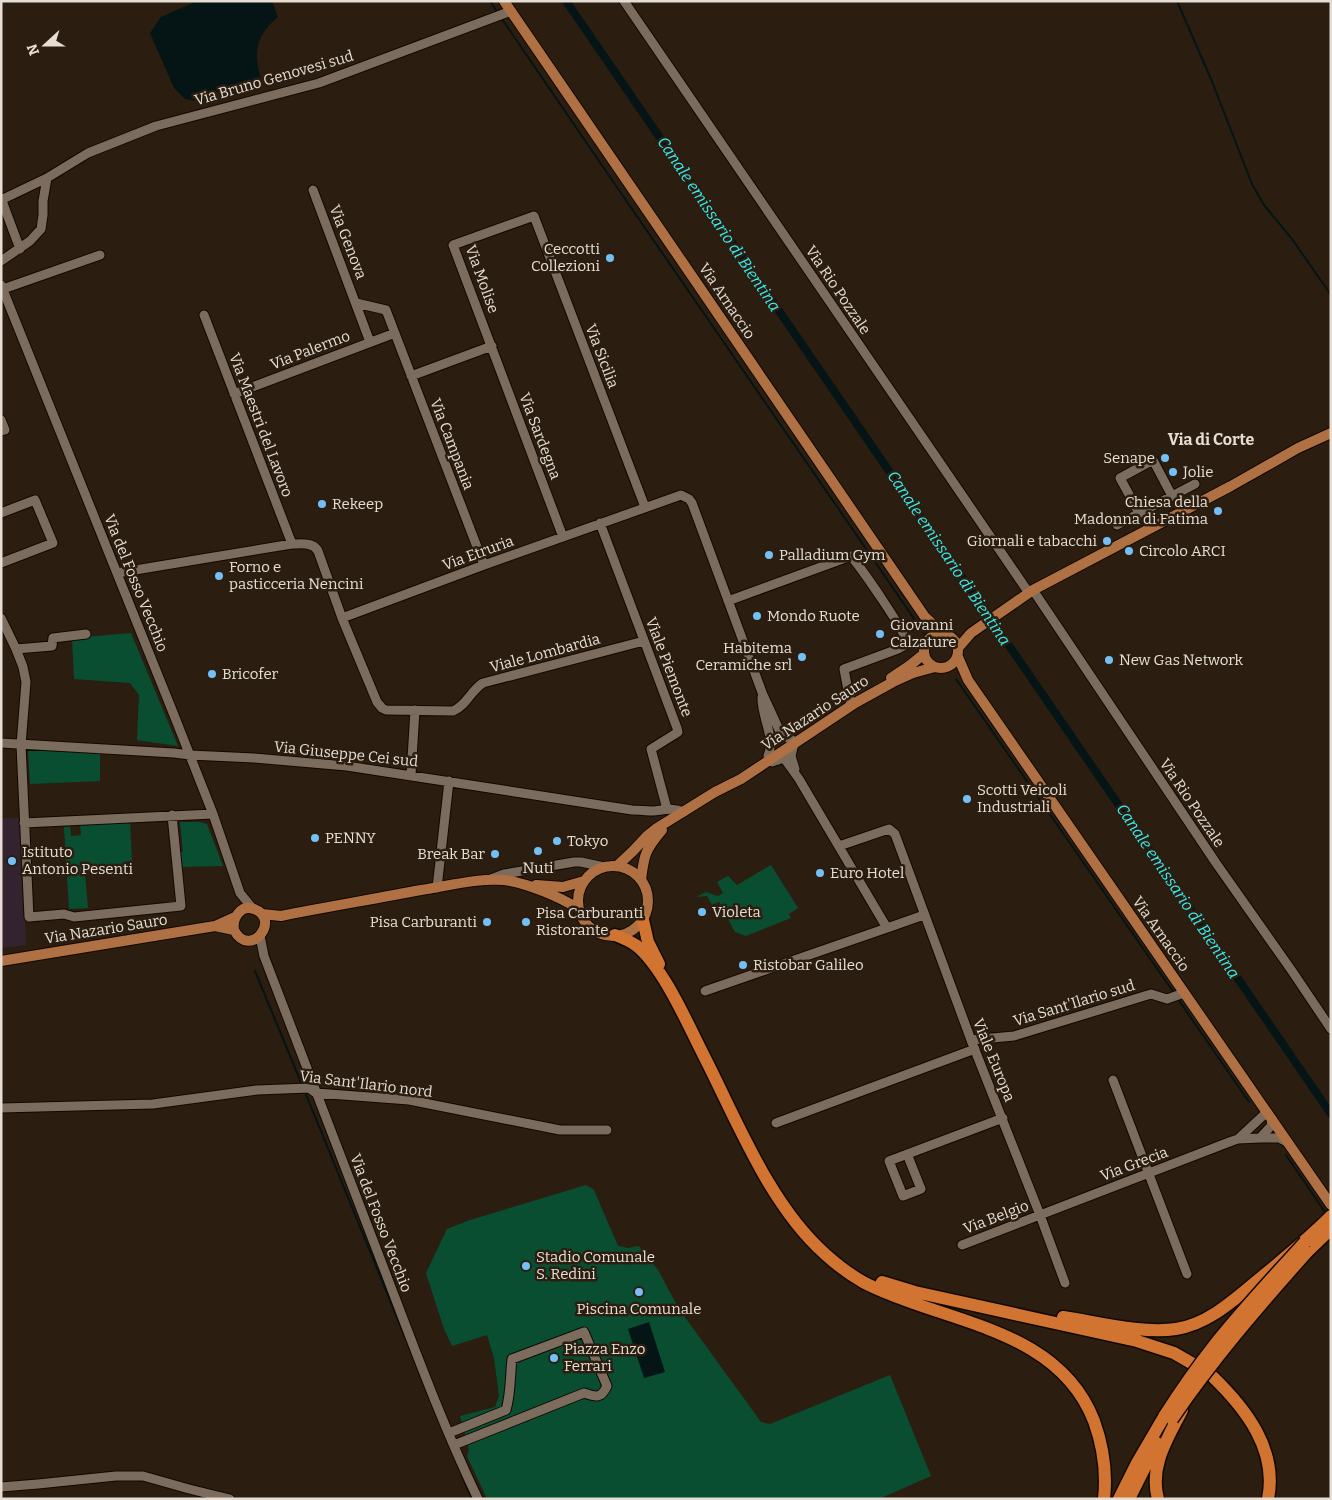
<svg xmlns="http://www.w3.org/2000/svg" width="1332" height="1500" font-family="Bitter,serif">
<rect width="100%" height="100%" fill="#2b1e10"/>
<path fill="#32232e" d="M1,818H21L26,945L1,948Z"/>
<path fill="#0a4e32" d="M131,633L178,746L137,740L139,695L130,683L74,679L72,638Z
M30,750L100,753V781L30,784L28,751Z
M130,822L132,861L125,862L126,871L85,874L88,908L69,909L64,827L70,826L71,836L81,835L80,825Z
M180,822H200L207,824L223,866L179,867L178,852H183Z
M771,865L798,908L789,914L791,918L746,936L735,932L719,902L712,905L707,896L696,897L706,892L718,896L723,893L717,882L728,876L737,885Z
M586,1185L594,1190L618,1246L628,1248L639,1246L658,1270L679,1309L761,1422L770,1424L890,1375L931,1476L879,1499H487L467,1456L469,1450L460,1416L495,1407L499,1396L494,1358L487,1335L452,1346L444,1329L426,1273L447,1229L470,1220Z"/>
<path fill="#051415" d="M197,1H272L278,17C256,35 253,52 261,79L240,83L194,101L185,99L174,88L150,33L161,17Z
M649,1322L665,1372L644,1378L628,1329Z"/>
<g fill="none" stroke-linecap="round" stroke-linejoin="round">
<path stroke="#051415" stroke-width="2" d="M490,1L498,13
M1177,1L1211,79L1252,184L1264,205L1292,239L1331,295
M502,19L601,164L924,633
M956,679L1174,993
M255,971L302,1085
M1178,999L1249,1102
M305,1092L405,1337
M1286,1155L1327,1215
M462,1476L472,1499"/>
<path stroke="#051415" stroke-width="8" d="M566,1L1331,1114"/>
<g stroke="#130800" stroke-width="11">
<path id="minor" d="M624,1L1029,593
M313,190L370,342
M1,198L20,249
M1,200L47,178L88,153L156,126L319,83L511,11
M1,261L30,241L41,229L43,215V201L47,178
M1,285L174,715L213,814L240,893L253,909
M3,289L100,255
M356,303L386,310L484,565
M204,315L292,544
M411,376L492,346
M234,394L395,333
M1,420L5,430L1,431
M1147,509L1155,525
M1,513L35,500L53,543L1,563
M1139,513L1120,478L1153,460L1172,496
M600,523L677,728L678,732L675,734L651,749L667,809
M1117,525L1195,484
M563,537L453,245L534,216L645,507
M117,573L292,544C302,544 313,542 318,551L342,618L484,565L681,495L689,499L692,503L763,695L781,734L792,740
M1033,590L1216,863L1292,971L1331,1029
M728,601L851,556C861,568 907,633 907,644L898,649L844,669L850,701
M1,618L16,649L23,667L26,682L21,745L29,917L64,914L74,917L181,906L172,815
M342,618L377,702L382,708L386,710L453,711C467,705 471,690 483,683L644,641
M16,649L52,646L53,638L86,634
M762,697C761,717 776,737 768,756
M1,743L174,753L190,755L254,758L347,766L632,810C639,810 646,811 653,811C664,810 673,807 684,812
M794,743L791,756L795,769
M772,762L784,758L799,779L887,928L924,915
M411,775L415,710
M24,823L213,814
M839,846L889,829L895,834L971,1040L1040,1215L1065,1283
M491,879L504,874L574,862H581L604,867
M437,888L449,781
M260,936L264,956C304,1062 345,1168 386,1274C415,1350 443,1426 478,1499
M705,991L887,928
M971,1040L1014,1036L1151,994L1167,999L1184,993
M1113,1080L1187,1274
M1,1108L153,1104L257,1090L309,1088L316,1093L409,1100L560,1130H607
M776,1123L975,1049
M1260,1138H1279L1287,1142
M1238,1139L1260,1138L1271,1126L1272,1119
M907,1154L921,1189L903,1196L889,1161L1003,1118
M962,1245L1232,1141L1238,1139L1267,1112
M449,1433L506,1410C511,1393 510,1376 512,1359L584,1332L607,1386C601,1399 596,1397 584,1393L454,1445
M1,1487L38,1484L116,1476H143L189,1489L230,1499"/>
</g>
<g stroke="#130800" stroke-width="12">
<path id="major" d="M504,1L925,617L942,633
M924 651a17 17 0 1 1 34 0a17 17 0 1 1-34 0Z
M958,648L971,633L1033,590L1231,486L1298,448L1331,433
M958,657L968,680L1331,1205
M891,678L909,666L924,654
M617,866L633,851L647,836L657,828L715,792L741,779L855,703L893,682L913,673L935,667
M578 901a35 35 0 1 1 70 0a35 35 0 1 1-70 0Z
M641,880C644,855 645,850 662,830
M536,885L563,887L584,881
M262,914L281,916C327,907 374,899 421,890C448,886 477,878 504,880C527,883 560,897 579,909
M215,926L234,930C250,960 282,919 254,909C241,904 232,918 234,930
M1,961L215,926L235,917"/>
</g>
<g stroke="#130800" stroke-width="15">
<path id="highway" d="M643,920L648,942L659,964
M615,935C623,938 630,941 637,946C665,970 688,1025 705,1058C738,1123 770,1205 825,1254C836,1264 849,1274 863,1282C872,1287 882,1291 892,1295C966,1325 1061,1336 1094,1421C1103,1446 1107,1472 1104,1499
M1307,1252L1331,1229
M882,1282L915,1292L1137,1341L1174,1353L1193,1364
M1063,1317C1097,1322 1142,1334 1176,1329C1210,1324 1237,1297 1263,1276C1286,1257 1309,1238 1331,1216
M1213,1377C1246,1409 1278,1450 1268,1499
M1119,1499L1137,1463L1165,1415
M1129,1499L1157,1443
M1158,1499C1149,1466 1168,1438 1182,1410"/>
</g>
<use href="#minor" stroke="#7c6c5d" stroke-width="9"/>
<use href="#major" stroke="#af7143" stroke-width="10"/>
<use href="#highway" stroke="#d17432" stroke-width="12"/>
<g stroke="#130800" stroke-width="15" stroke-linecap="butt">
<path id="highway-bridge" d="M1165,1415C1181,1390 1198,1366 1216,1343C1244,1308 1275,1275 1305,1242
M1172,1419C1214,1358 1258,1307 1307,1252"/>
</g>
<use href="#highway-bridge" stroke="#d17432" stroke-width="12"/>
</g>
<g fill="#74c0f6" stroke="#2b1e10" stroke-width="2">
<circle cx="610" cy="258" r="5"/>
<circle cx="1165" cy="458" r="5"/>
<circle cx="1173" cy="472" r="5"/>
<circle cx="322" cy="504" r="5"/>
<circle cx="1218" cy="511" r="5"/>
<circle cx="1107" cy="541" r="5"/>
<circle cx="1129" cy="551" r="5"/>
<circle cx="769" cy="555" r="5"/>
<circle cx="219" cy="576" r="5"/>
<circle cx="757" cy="616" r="5"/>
<circle cx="880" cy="634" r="5"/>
<circle cx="802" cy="657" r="5"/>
<circle cx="1109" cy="660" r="5"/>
<circle cx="212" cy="674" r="5"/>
<circle cx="967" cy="799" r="5"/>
<circle cx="315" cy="838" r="5"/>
<circle cx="557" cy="841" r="5"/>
<circle cx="538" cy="851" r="5"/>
<circle cx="495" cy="854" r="5"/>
<circle cx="12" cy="861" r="5"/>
<circle cx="820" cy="873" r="5"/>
<circle cx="702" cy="912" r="5"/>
<circle cx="487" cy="922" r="5"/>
<circle cx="526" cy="922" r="5"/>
<circle cx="743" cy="965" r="5"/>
<circle cx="526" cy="1266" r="5"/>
<circle cx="639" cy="1292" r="5"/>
<circle cx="554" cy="1358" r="5"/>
</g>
<g text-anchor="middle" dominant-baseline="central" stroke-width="5" stroke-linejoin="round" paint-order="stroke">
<g font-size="15" fill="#e6ded5" stroke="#2b1e10">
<text transform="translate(274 78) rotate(-16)">Via Bruno Genovesi sud</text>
<text transform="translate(348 242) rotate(69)">Via Genova</text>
<text transform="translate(482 279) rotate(70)">Via Molise</text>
<text transform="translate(838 290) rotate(56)">Via Rio Pozzale</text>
<text transform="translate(727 301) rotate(56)">Via Arnaccio</text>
<text transform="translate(310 350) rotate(-21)">Via Palermo</text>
<text transform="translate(602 356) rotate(69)">Via Sicilia</text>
<text transform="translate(261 425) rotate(69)">Via Maestri del Lavoro</text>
<text transform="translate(540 436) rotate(69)">Via Sardegna</text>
<text transform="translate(452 444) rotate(69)">Via Campania</text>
<text transform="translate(478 553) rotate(-20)">Via Etruria</text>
<text transform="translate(136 583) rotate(68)">Via del Fosso Vecchio</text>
<text transform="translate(545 653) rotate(-15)">Viale Lombardia</text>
<text transform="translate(669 667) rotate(69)">Viale Piemonte</text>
<text transform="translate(815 713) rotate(-33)">Via Nazario Sauro</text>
<text transform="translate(346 754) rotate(6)">Via Giuseppe Cei sud</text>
<text transform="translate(1192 803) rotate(56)">Via Rio Pozzale</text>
<text transform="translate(106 929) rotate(-9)">Via Nazario Sauro</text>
<text transform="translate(1161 934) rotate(55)">Via Arnaccio</text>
<text transform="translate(1074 1003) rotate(-17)">Via Sant'Ilario sud</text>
<text transform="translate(994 1060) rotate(68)">Viale Europa</text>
<text transform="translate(366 1084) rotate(7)">Via Sant'Ilario nord</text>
<text transform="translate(1134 1164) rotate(-21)">Via Grecia</text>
<text transform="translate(996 1217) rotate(-21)">Via Belgio</text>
<text transform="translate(381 1223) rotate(69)">Via del Fosso Vecchio</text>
</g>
<g font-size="15" fill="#e6ded5" stroke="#2b1e10" text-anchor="start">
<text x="600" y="249" text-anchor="end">Ceccotti<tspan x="600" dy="17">Collezioni</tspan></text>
<text x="1155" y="458" text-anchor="end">Senape</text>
<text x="1183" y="472">Jolie</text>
<text x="1208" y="502" text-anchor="end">Chiesa della<tspan x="1208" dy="17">Madonna di Fatima</tspan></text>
<text x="332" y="504">Rekeep</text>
<text x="1097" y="541" text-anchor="end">Giornali e tabacchi</text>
<text x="1139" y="551">Circolo ARCI</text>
<text x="779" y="555">Palladium Gym</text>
<text x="229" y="567">Forno e<tspan x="229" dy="17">pasticceria Nencini</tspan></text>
<text x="767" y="616">Mondo Ruote</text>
<text x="890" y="625">Giovanni<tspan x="890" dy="17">Calzature</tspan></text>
<text x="792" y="648" text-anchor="end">Habitema<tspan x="792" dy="17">Ceramiche srl</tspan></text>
<text x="1119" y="660">New Gas Network</text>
<text x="222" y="674">Bricofer</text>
<text x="977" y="790">Scotti Veicoli<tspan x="977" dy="17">Industriali</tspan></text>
<text x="325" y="838">PENNY</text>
<text x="567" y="841">Tokyo</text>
<text x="22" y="852">Istituto<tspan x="22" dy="17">Antonio Pesenti</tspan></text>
<text x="485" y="854" text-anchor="end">Break Bar</text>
<text x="538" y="868" text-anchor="middle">Nuti</text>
<text x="830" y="873">Euro Hotel</text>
<text x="712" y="912">Violeta</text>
<text x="536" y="913">Pisa Carburanti<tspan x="536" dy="17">Ristorante</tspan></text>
<text x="477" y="922" text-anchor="end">Pisa Carburanti</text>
<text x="753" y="965">Ristobar Galileo</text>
<text x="536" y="1257">Stadio Comunale<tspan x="536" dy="17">S. Redini</tspan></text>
<text x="639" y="1309" text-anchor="middle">Piscina Comunale</text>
<text x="564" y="1349">Piazza Enzo<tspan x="564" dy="17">Ferrari</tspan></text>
</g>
<g font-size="16" font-style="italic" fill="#37edf1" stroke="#2b1e10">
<text transform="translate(719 224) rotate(56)">Canale emissario di Bientina</text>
<text transform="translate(949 558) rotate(56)">Canale emissario di Bientina</text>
<text transform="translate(1178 891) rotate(56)">Canale emissario di Bientina</text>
</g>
<g font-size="16" font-weight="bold" fill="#e6ded5" stroke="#2b1e10">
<text x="1211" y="439">Via di Corte</text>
</g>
</g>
<rect width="1332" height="1500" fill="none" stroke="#e6ded5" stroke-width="5"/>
<g transform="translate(45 45) rotate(249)" stroke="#2b1e10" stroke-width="4" paint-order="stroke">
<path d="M0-4L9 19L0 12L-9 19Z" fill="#e6ded5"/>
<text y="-8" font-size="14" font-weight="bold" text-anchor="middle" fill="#e6ded5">N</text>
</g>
</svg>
